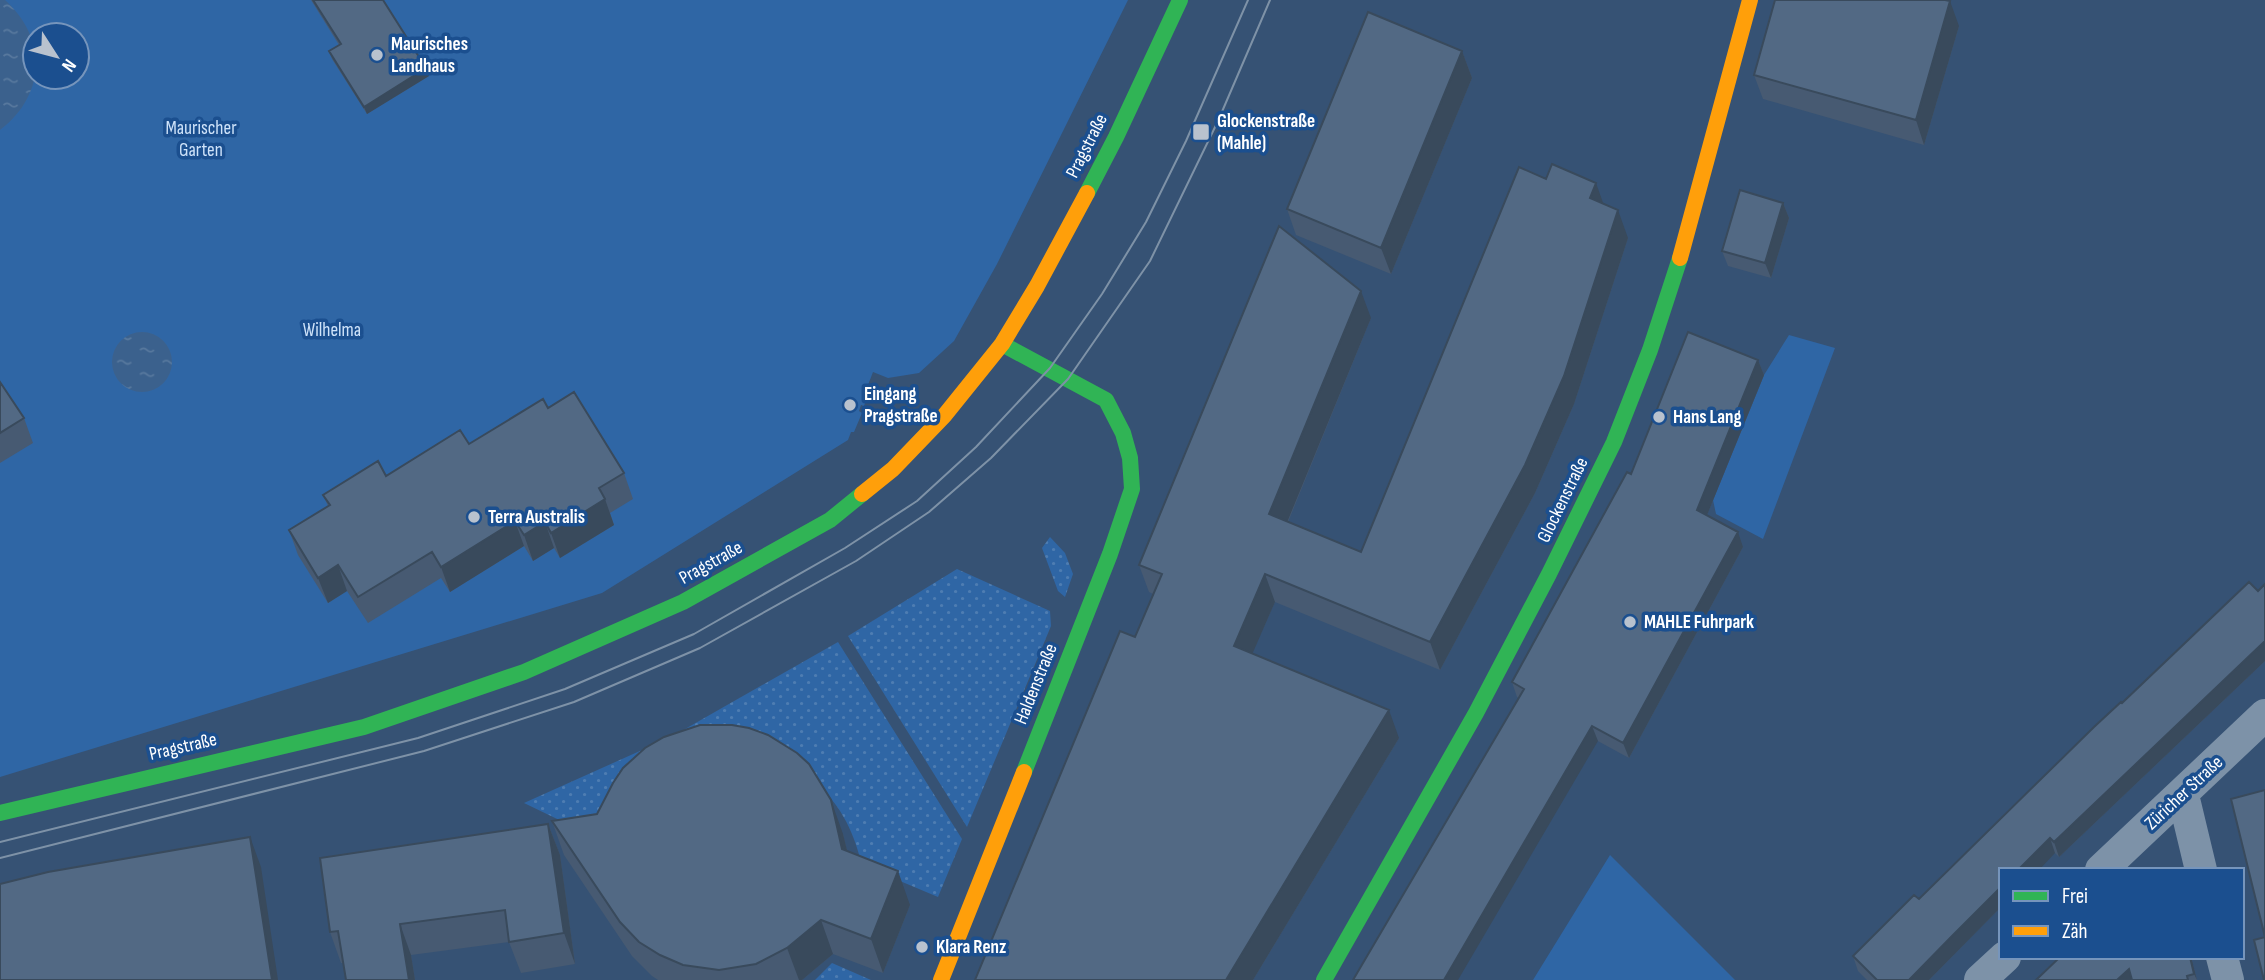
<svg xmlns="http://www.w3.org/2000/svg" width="2265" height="980" font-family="'Sofia Sans Condensed',sans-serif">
<defs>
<pattern id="grass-dots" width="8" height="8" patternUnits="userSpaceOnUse" patternTransform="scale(1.75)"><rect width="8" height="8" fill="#2f66a5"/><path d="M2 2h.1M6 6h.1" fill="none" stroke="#4e7db2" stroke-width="1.8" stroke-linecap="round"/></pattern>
<pattern id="water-ripples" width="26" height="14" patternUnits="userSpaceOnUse" patternTransform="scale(1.75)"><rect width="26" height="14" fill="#3b618d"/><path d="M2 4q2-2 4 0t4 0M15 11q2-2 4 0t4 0" fill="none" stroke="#58799e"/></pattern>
</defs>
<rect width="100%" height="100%" fill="#365274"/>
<path fill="url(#grass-dots)" d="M1050,537L1065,553L1073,574L1065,597L1058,591L1042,548Z
M957,569L1050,611L1051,626L967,827L848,636Z
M838,642L962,839L938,897L862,865C852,826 840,805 811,777L607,843L524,803L671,737Z
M832,963L871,980H815Z"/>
<path fill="#2f66a5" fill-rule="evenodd" d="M0,0H1128L997,264L954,341L919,373L888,378L873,372L868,385L871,387L864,406L861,405L859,411L862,413L854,432H851L848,440L602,593L0,777ZM35,35H77V77H35Z
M1789,335L1835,348L1763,539L1716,514L1713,500L1764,375Z
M1610,855L1735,980H1533Z"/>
<path fill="url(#water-ripples)" d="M0,0H5C48,39 46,95 0,130Z
M112 362a30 30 0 1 1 60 0a30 30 0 1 1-60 0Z"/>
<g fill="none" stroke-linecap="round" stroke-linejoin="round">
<path stroke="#7d92a8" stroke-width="32" d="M2183,795L2201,870
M2101,870L2265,715
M2222,957L2228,980
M1980,980L2005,957"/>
<path stroke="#30b455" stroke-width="16" d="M1087,193L1116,137L1180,0
M1002,344L1106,400L1123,433L1130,458L1132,489L1110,554L1024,772
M0,813L364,727L524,672L683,602L830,520L862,494
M1324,980L1476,713L1549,574L1614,442L1650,350L1680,258"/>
<path stroke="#ff9f0a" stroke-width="16" d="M1680,258L1750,0
M862,494L893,469L944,416L1002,344L1037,286L1087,193
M941,980L1024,772"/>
<path stroke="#7e92a7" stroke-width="2" d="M0,842L418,738L565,689L694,634L845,548L917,501L976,447L1050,368L1102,294L1146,222L1186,141L1248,0
M0,858L424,751L574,702L700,648L856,561L929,512L991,458L1068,379L1150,261L1218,121L1270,0"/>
</g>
<path fill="#475a72" d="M311,0H383L426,68L429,76L367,114L332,59L329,51L339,45Z
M1959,26L1924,145L1763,99L1754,75Z
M1462,51L1472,78L1391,274L1296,235L1287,209Z
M1603,203L1628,238L1574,404L1535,493L1440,670L1275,602L1252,653L1399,738L1253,980H975L1135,637L1153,594L1149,592L1139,565L1371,318L1288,522L1361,552Z
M1783,203L1789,218L1771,278L1728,266L1722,251Z
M1758,360L1764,375L1707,515L1743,547L1629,758L1517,697L1512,682Z
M0,382L24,418L33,443L0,463Z
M548,408L624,473L633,499L610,513L614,525L560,558L554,548L533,561L524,546L450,592L441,578L368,623L347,591L328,603L298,555L289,530L328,506L323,495L386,476L469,444Z
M2265,584V661L2059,857L2055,853L2001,870V907L1929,980H1867L1858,971L1853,956L1919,899L2122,703Z
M597,814L843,834L847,851L910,905L883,973L833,954L802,980H658L652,976L632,956L564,855L552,821Z
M548,824L560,855L575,964L521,973L509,942L411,955L415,980H346L343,963H341L330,932Z
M2191,957L2197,980H2036Z"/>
<path fill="#394a5c" d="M1950,1L1959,26L1924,145L1916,120Z
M1462,51L1472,78L1391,274L1381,248Z
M426,68L429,76L367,114L364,107Z
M1596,183L1606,211L1590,198Z
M1783,203L1789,218L1771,278L1765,263Z
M1618,210L1628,238L1574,404L1535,493L1440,670L1430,642Z
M1361,291L1371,318L1279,542L1269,514Z
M1758,360L1764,375L1703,525L1697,510Z
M605,499L614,525L560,558L551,533Z
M515,521L524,546L450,592L441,567Z
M545,522L554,548L533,561L524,535Z
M1738,532L1743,547L1629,758L1623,743Z
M338,565L347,591L328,603L318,578Z
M1265,574L1275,602L1244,673L1234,646Z
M2265,641V661L2059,857L2054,842Z
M1389,710L1399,738L1253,980H1226Z
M1592,726L1598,741L1458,980H1444Z
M831,800L843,834L855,883L842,849Z
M548,824L560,855L575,964L564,933Z
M250,837L261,867L278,980H272Z
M2050,838L2055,853L2039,870H2018Z
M898,871L910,905L883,973L871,939Z
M2001,887V907L1929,980H1909L1954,934Z
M821,920L833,954L802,980H799L787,948Z
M400,924L411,955L415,980H409Z
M2190,957H2191L2197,980L2194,974Z
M2129,969L2133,980H2117Z"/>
<path fill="#526984" stroke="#394a5c" stroke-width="2" d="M313,0H383L426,68L364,107L329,51L341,44Z
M1775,0H1945L1950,1L1916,120L1754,75Z
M1368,12L1462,51L1381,248L1287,209Z
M1552,164L1596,183L1590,198L1618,210L1564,376L1525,465L1430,642L1265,574L1234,646L1389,710L1226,980H975L1120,631L1135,637L1162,574L1139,565L1279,226L1361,291L1269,514L1361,552L1519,167L1546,179Z
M1740,190L1783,203L1765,263L1722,251Z
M1688,332L1758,360L1697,510L1738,532L1623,743L1592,726L1444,980H1353L1524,689L1512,682L1627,472L1631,474Z
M0,382L24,418L0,433Z
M574,392L624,473L599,488L605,499L551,533L545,522L524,535L515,521L441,567L432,552L358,597L338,565L318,578L289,530L330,505L323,495L378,461L386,476L460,430L469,444L543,399L548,408Z
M2249,582L2258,591L2265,584V641L2054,842L2050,838L2018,870H2001V887L1954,934L1909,980H1877L1853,956L1914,895L1919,899L2094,727L2121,702L2122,703Z
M700,725H732L749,728L768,735L797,753L809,764L831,800L842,849L898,871L871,939L821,920L787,948L756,964L719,970L683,965L660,955L639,942L620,922L552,821L597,814L613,783L623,768L645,748L664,737Z
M2265,790V937L2231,799Z
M548,824L564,933L509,942L505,910L400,924L409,980H346L338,931L330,932L320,858Z
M250,837L272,980H0V884L48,872Z
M2265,937V980H2264L2254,940Z
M2060,957H2190L2194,974L2187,976L2188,980H2132L2129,969L2117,980H2036Z"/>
<g fill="#b9c2ce" stroke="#1b4f8f" stroke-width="2.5">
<circle cx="377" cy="55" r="7"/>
<rect x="1192" y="123" width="18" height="18" rx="3.5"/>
<circle cx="850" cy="405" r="7"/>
<circle cx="1659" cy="417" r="7"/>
<circle cx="474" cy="517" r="7"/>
<circle cx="1630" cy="622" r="7"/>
<circle cx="922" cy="947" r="7"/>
</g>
<g text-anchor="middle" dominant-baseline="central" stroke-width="7" stroke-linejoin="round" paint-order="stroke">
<g font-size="19" font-weight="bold" fill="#fff" stroke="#1b4f8f" text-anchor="start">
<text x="391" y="44">Maurisches<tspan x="391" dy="22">Landhaus</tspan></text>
<text x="1217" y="121">Glockenstraße<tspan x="1217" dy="22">(Mahle)</tspan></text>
<text x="864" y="394">Eingang<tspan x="864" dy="22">Pragstraße</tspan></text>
<text x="1673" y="417">Hans Lang</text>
<text x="488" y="517">Terra Australis</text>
<text x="1644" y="622">MAHLE Fuhrpark</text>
<text x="936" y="947">Klara Renz</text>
</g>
<g font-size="19" fill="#cfe3fa" stroke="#1b4f8f">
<text x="201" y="128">Maurischer<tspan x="201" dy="22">Garten</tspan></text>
<text x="332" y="330">Wilhelma</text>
</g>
<g font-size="19" fill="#fff" stroke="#1b4f8f">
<text transform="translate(1087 146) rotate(-63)">Pragstraße</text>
<text transform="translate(1563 500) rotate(-64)">Glockenstraße</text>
<text transform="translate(711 563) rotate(-29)">Pragstraße</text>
<text transform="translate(1036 684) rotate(-68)">Haldenstraße</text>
<text transform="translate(183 747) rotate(-13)">Pragstraße</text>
<text transform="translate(2184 793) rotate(-43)">Züricher Straße</text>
</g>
</g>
<rect x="1999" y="868" width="245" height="91" fill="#1b4f8f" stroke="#7695bc" stroke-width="2"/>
<rect x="2013" y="891" width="35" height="10" fill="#30b455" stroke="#7695bc" stroke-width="2"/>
<text x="2062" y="903" font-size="21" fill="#ffffff">Frei</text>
<rect x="2013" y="926" width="35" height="10" fill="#ff9f0a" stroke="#7695bc" stroke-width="2"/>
<text x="2062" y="938" font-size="21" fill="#ffffff">Zäh</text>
<g transform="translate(56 56) rotate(126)"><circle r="33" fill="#1b4f8f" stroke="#7695bc" stroke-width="2"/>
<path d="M0-5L12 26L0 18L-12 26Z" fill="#b9c2ce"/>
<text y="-10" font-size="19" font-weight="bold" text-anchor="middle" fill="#ffffff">N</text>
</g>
</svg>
